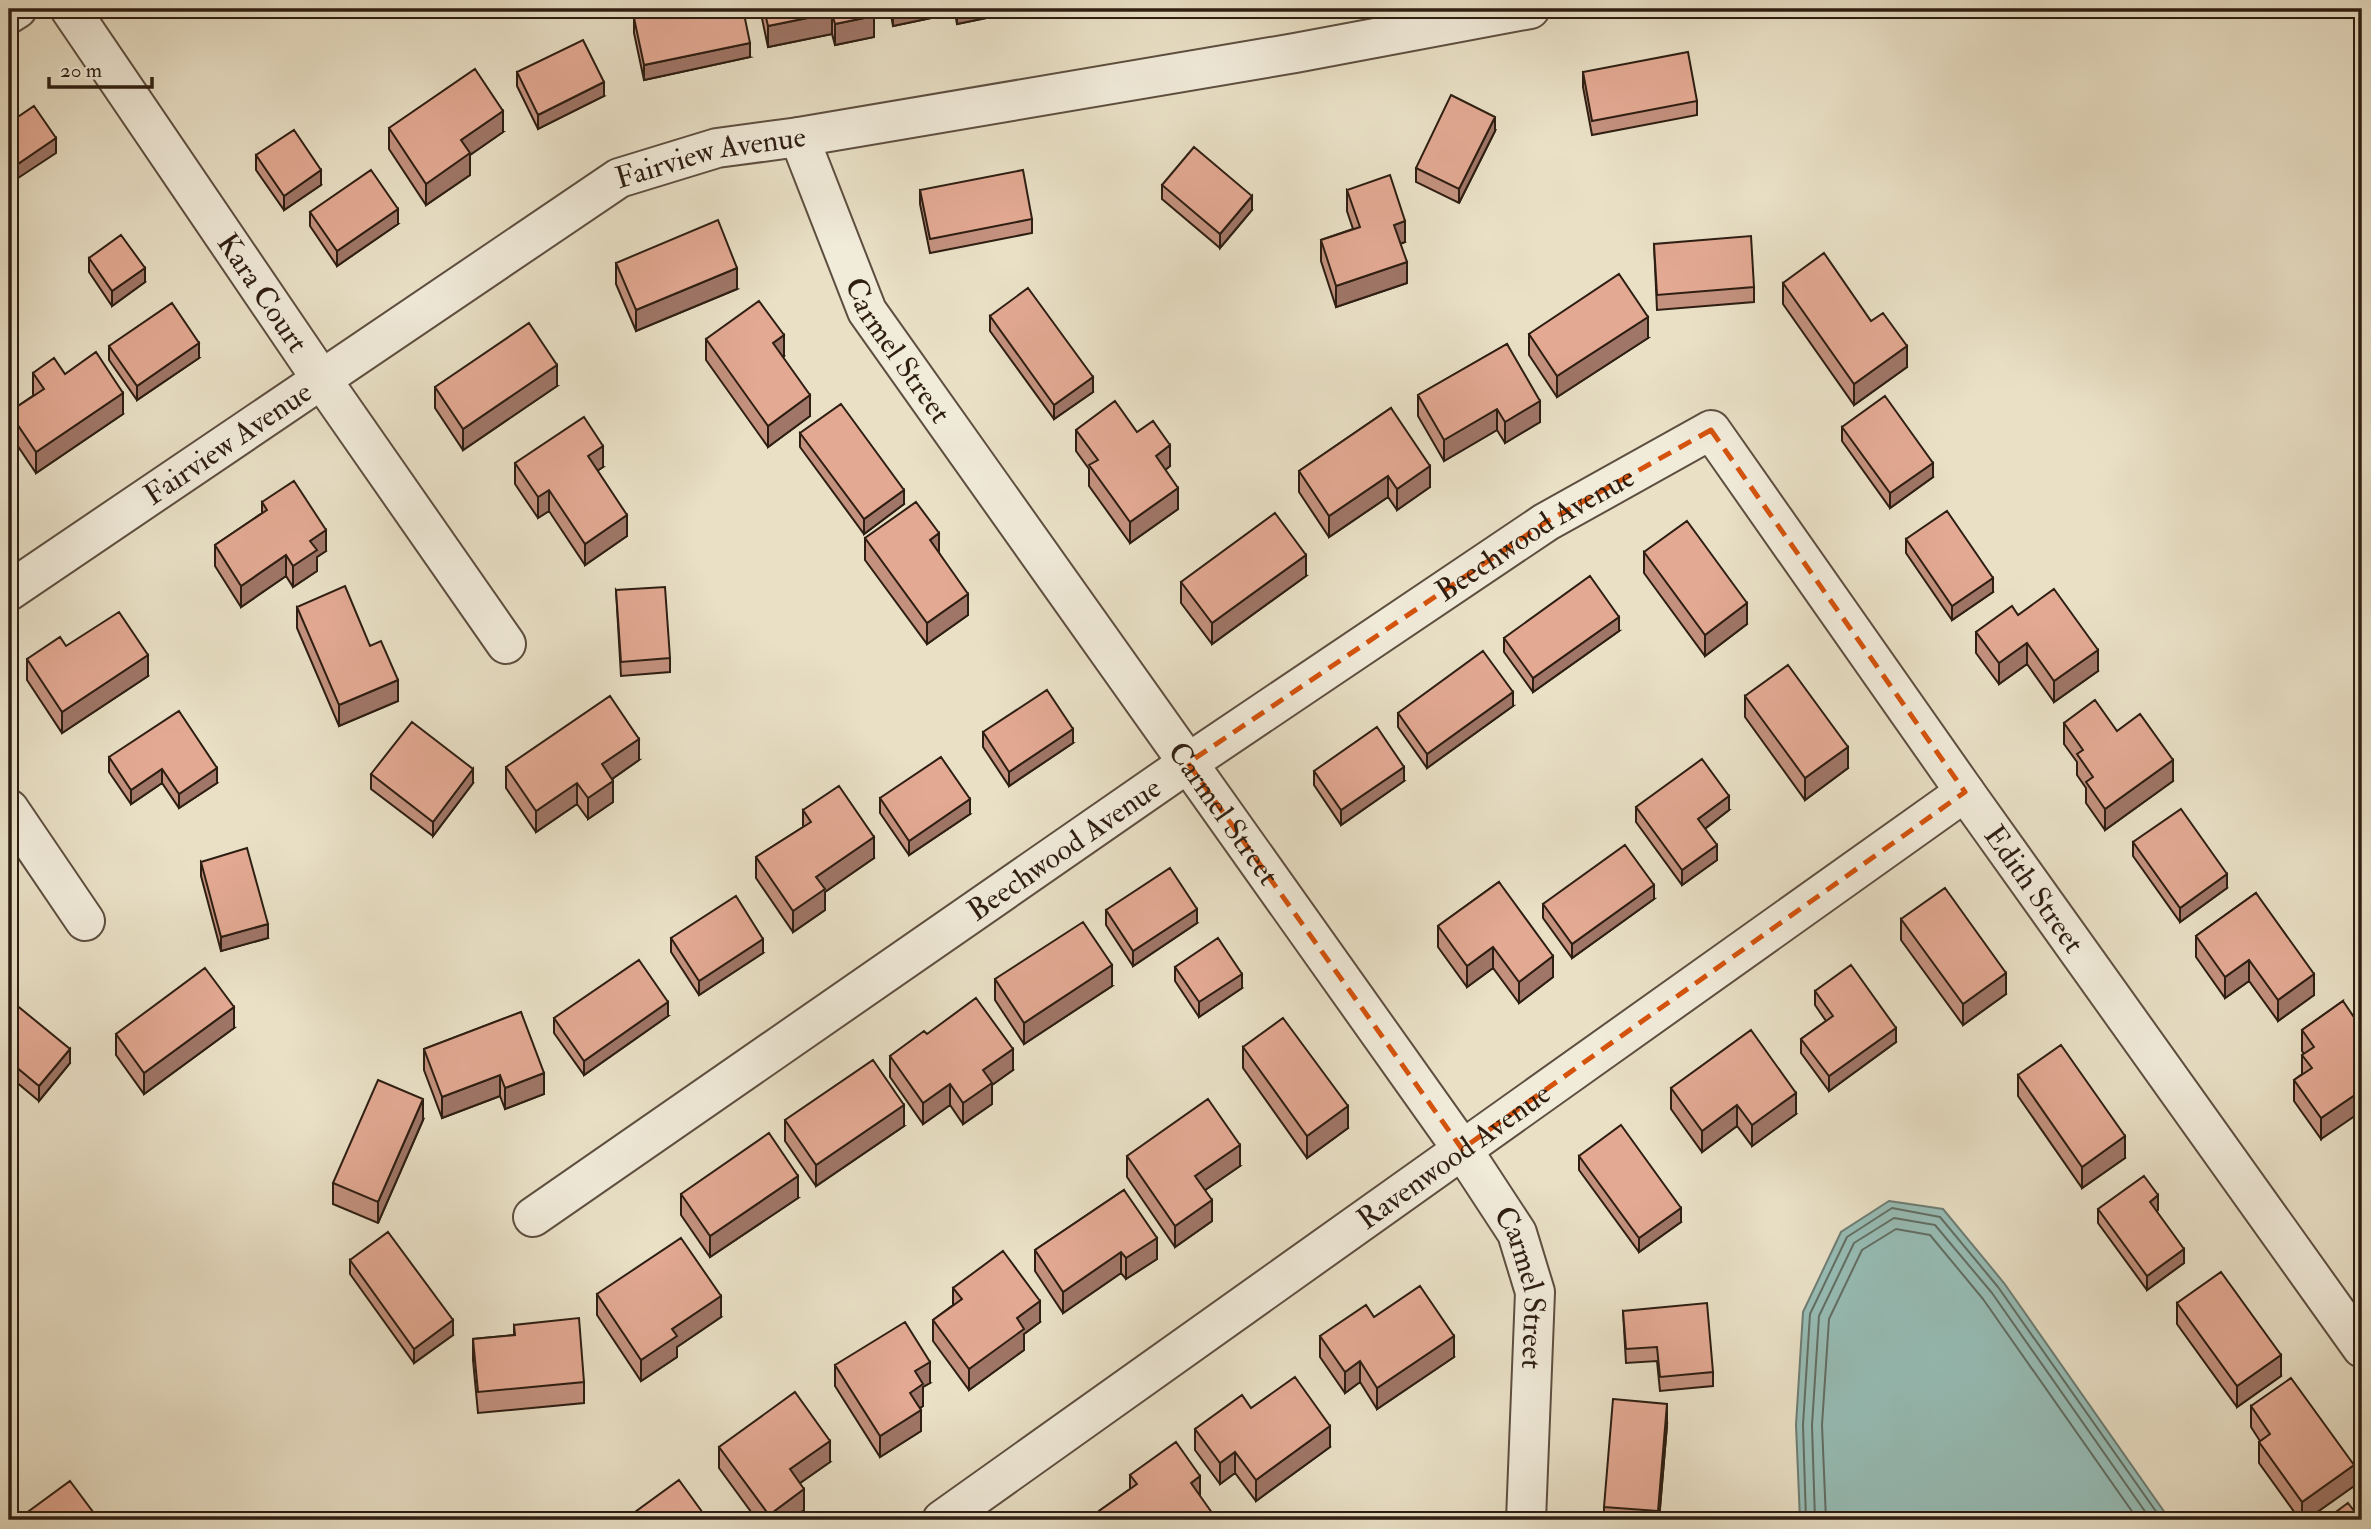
<svg xmlns="http://www.w3.org/2000/svg" width="2371" height="1529" font-family="'IM FELL Double Pica',serif">
<rect width="100%" height="100%" fill="#e9e0c6"/>
<filter id="stains"><feTurbulence type="fractalNoise" baseFrequency=".00286" numOctaves="4"/><feColorMatrix values="0 0 0 0 .2 0 0 0 0 .09 0 0 0 0 .02 0 0 0 .5 -.17"/></filter>
<radialGradient id="worn" r=".72"><stop offset=".6" stop-color="#630" stop-opacity="0"/><stop offset="1" stop-color="#630" stop-opacity=".3"/></radialGradient>
<path fill="#97bdb6" stroke="#6d7d74" stroke-width="2" d="M1889,1201L1943,1209L2004,1283L2170,1520H1800L1796,1425L1803,1312L1841,1232Z"/>
<g fill="none" stroke-linecap="round" stroke-linejoin="round">
<path stroke="#626e64" stroke-width="2" d="M1806,1520L1803,1425L1810,1314L1847,1237L1892,1208L1940,1217L1998,1287L2162,1520
M1815,1520L1812,1425L1819,1316L1854,1243L1894,1218L1935,1225L1992,1293L2151,1520
M1826,1520L1822,1425L1829,1319L1862,1250L1896,1229L1930,1235L1983,1299L2138,1520"/>
<g stroke="#5d4e3f" stroke-width="42">
<g id="minor">
<path id="s1" d="M70,9L322,380L506,644"/>
<path d="M9,14L17,9"/>
<path id="s2" d="M799,137L867,311L1462,1149L1517,1233L1535,1292L1526,1520"/>
<path id="s3" d="M9,591L619,178L717,148L799,137L1295,53L1530,9"/>
<path d="M9,809L85,921"/>
<path id="s4" d="M533,1217L1188,763L1546,522L1711,430L1965,792L2362,1348"/>
<path id="s5" d="M942,1520L1965,792"/>
</g>
</g>
<use href="#minor" stroke="#f1ebda" stroke-width="38"/>
</g>
<path fill="#c3917e" stroke="#2e1e12" stroke-width="2" d="M760,9H873L874,37L835,45L832,34L768,47Z
M890,9H1006V14L957,24L955,13L893,26Z
M634,18L750,57L644,80L634,33Z
M517,72L604,96L538,129L517,86Z
M1583,72L1697,101V115L1592,135L1583,87Z
M389,128L503,132L470,155V175L426,205L389,149Z
M1495,131L1459,203L1416,182V168Z
M256,155L321,185L284,210L256,170Z
M1162,185L1252,210L1220,248L1162,199Z
M920,190L1032,219V233L930,253L920,204Z
M1347,190L1405,242L1400,244L1407,283L1336,307L1321,261V240L1353,229L1347,211Z
M310,212L398,224L337,266L310,226Z
M1654,244L1754,287V302L1657,310Z
M89,258L145,282L112,306L89,272Z
M616,263L737,289L636,331L616,284Z
M1783,283L1871,321L1907,367L1854,405L1783,304Z
M990,316L1093,392L1054,419L990,331Z
M1529,334L1648,338L1557,397L1529,355Z
M706,339L784,356L783,357L810,416L768,447L706,360Z
M1507,344L1540,422L1505,443L1497,430L1444,461L1418,416V395Z
M109,346L199,358L137,400L109,360Z
M33,373L123,414L36,473L9,433V412L34,395L33,394Z
M557,386L463,450L435,408V387Z
M1391,408L1430,487L1397,510L1388,497L1329,537L1299,492V471Z
M1842,427L1933,477L1890,508L1842,441Z
M1076,430L1137,432L1170,466L1165,470L1178,509L1130,543L1089,486V469L1076,451Z
M800,433L904,504L864,534L800,447Z
M515,463L603,467L597,471L627,536L585,565L549,511L538,518L515,484Z
M262,502L326,551L317,557V571L293,587L286,576L241,607L215,566V545L262,513Z
M865,538L939,553L968,615L927,644L865,560Z
M1906,539L1993,592L1952,620L1906,553Z
M1644,552L1747,624L1705,656L1644,573Z
M1306,576L1212,644L1181,603V582Z
M616,590L670,658V672L621,676Z
M297,607L370,646L398,701L339,726L297,628Z
M2018,615L2098,671L2054,702L2027,664L1999,684L1976,653V632Z
M1619,631L1533,692L1504,652V638Z
M66,646L148,676L62,733L27,680V659Z
M1745,696L1848,768L1805,800L1745,717Z
M1513,706L1427,768L1398,727V713Z
M2064,723L2117,731L2173,781L2105,830L2086,803V788L2077,775V762L2064,744Z
M983,732L1073,743L1009,786L983,747Z
M109,757L217,783L179,808L162,783L131,804L109,772Z
M639,760L612,779L613,802L588,819L577,804L536,832L506,788V767Z
M1314,771L1404,781L1341,825L1314,785Z
M371,774L473,783L433,836L371,789Z
M880,798L970,814L909,855L880,813Z
M1636,807L1729,810L1705,829L1717,860L1682,885L1636,822Z
M803,810L874,858L825,892V910L793,932L756,878V857L803,827Z
M2133,842L2227,888L2180,922L2133,856Z
M201,862L268,938L221,951L201,876Z
M1499,882L1553,977L1519,1003L1493,968L1467,987L1438,947V926Z
M2256,893L2314,995L2278,1021L2249,981L2225,998L2196,957V936Z
M1654,899L1572,958L1543,918V904Z
M1106,910L1197,923L1133,966L1106,925Z
M1901,919L2006,994L1963,1025L1901,940Z
M671,938L763,953L699,995L671,952Z
M1175,967L1242,988L1199,1017L1175,981Z
M995,979L1112,986L1024,1044L995,1000Z
M1815,991L1896,1042L1829,1091L1801,1053V1039L1826,1021L1815,1005Z
M9,999L70,1063L39,1101L9,1076Z
M2343,1001L2321,1139L2294,1101V1080L2302,1074V1055L2304,1054L2302,1051V1030Z
M521,1012L544,1094L505,1109L500,1096L442,1118L424,1070V1049Z
M668,1016L584,1075L554,1033V1018Z
M234,1028L144,1094L116,1055V1034Z
M927,1034L1013,1070L992,1085V1104L963,1124L950,1105L923,1124L890,1077V1056Z
M1243,1047L1348,1128L1307,1158L1243,1068Z
M2018,1075L2125,1158L2082,1188L2018,1096Z
M1671,1088L1796,1114L1752,1146L1737,1126L1702,1152L1671,1109Z
M423,1120L378,1223L333,1204V1183Z
M785,1120L904,1126L816,1186L785,1141Z
M1127,1156L1240,1166L1205,1190L1212,1221L1175,1247L1127,1177Z
M1579,1156L1681,1222L1639,1252L1579,1170Z
M1124,1190L1157,1259L1126,1279L1121,1273L1063,1313L1035,1271V1250Z
M681,1194L798,1198L710,1257L681,1215Z
M2098,1209L2158,1210L2156,1211L2184,1263L2147,1290L2098,1223Z
M350,1260L453,1335L414,1363L350,1274Z
M953,1288L1040,1322L1024,1334V1350L969,1390L933,1341V1320L953,1305Z
M597,1294L721,1317L677,1347V1357L641,1381L597,1315Z
M2177,1303L2281,1376L2237,1407L2177,1324Z
M1623,1311L1713,1372V1386L1660,1391L1657,1361L1626,1363Z
M1374,1317L1454,1357L1377,1409L1360,1382L1345,1393L1320,1357V1336Z
M514,1325L584,1382V1403L478,1413L473,1360V1339L514,1335Z
M835,1365L930,1383L923,1387V1406L920,1408L921,1431L880,1457L835,1386Z
M2251,1406L2354,1486L2306,1520H2300L2259,1463V1442L2260,1441L2251,1427Z
M1251,1408L1330,1447L1256,1501L1235,1473L1220,1484L1195,1450V1429Z
M1667,1425L1659,1520H1604V1507Z
M719,1447L830,1462L800,1483L804,1510L790,1520H757L719,1468Z
M1130,1475L1200,1497L1217,1520H1099V1511L1130,1489Z"/>
<path fill="#9f7667" stroke="#2e1e12" stroke-width="2" d="M893,9H955V13L893,26Z
M957,9H1006V14L957,24Z
M832,13V34L768,47V26Z
M874,16V37L835,45V24Z
M750,43V57L644,80V65Z
M604,82V96L538,129V115Z
M503,111V132L470,155V175L426,205V184L461,140Z
M1495,117V131L1459,203V189Z
M56,138V153L9,184V170Z
M321,170V185L284,210V196Z
M1252,196V210L1220,248V234Z
M398,209V224L337,266V251Z
M1405,221V242L1394,246V225Z
M1407,262V283L1336,307V286Z
M145,268V282L112,306V291Z
M737,268V289L636,331V310Z
M1648,317V338L1557,397V376Z
M784,335V356L773,364V343Z
M199,343V358L137,400V386Z
M1907,346V367L1854,405V384Z
M557,365V386L463,450V429Z
M1093,377V392L1054,419V405Z
M123,393V414L36,473V452Z
M810,395V416L768,447V426Z
M1540,401V422L1505,443V422Z
M1497,409V430L1444,461V440Z
M1170,445V466L1156,477V456Z
M603,446V467L588,477V456Z
M17,462V483L9,488V467Z
M1933,463V477L1890,508V493Z
M1430,466V487L1397,510V489Z
M1388,476V497L1329,537V516Z
M1178,488V509L1130,543V522Z
M549,490V511L538,518V497Z
M904,490V504L864,534V519Z
M627,515V536L585,565V544Z
M326,530V551L317,557V571L293,587V566L310,541Z
M939,533V554L930,540Z
M286,555V576L241,607V586Z
M1306,555V576L1212,644V623Z
M1993,578V592L1952,620V606Z
M968,594V615L927,644V623Z
M1747,603V624L1705,656V635Z
M1619,617V631L1533,692V678Z
M2027,643V664L1999,684V663Z
M2098,650V671L2054,702V681Z
M148,655V676L62,733V712Z
M398,680V701L339,726V705Z
M1513,692V706L1427,768V754Z
M1073,729V743L1009,786V772Z
M639,739V760L602,786V764Z
M1848,747V768L1805,800V778Z
M2173,760V781L2105,830V809Z
M1404,767V781L1341,825V810Z
M217,768V783L179,808V794Z
M162,769V783L131,804V790Z
M473,769V783L433,836V822Z
M613,781V802L588,819V798Z
M577,783V804L536,832V811Z
M1729,796V810L1698,834V819Z
M970,799V814L909,855V841Z
M874,837V858L825,892V910L793,932V911L816,877Z
M1717,845V860L1682,885V870Z
M2227,874V888L2180,922V908Z
M1654,885V899L1572,958V944Z
M1197,909V923L1133,966V951Z
M268,924V938L221,951V937Z
M763,939V953L699,995V981Z
M1493,947V968L1467,987V966Z
M1553,956V977L1519,1003V982Z
M2249,960V981L2225,998V977Z
M1112,965V986L1024,1044V1023Z
M2006,973V994L1963,1025V1004Z
M1242,974V988L1199,1017V1002Z
M2314,974V995L2278,1021V1000Z
M668,1002V1016L584,1075V1061Z
M234,1007V1028L144,1094V1073Z
M1896,1028V1042L1829,1091V1076Z
M70,1049V1063L39,1101V1086Z
M1013,1049V1070L992,1085V1104L963,1124V1103L983,1070Z
M544,1073V1094L505,1109V1088Z
M500,1075V1096L442,1118V1097Z
M950,1084V1105L923,1124V1103Z
M2362,1090V1111L2321,1139V1118Z
M1796,1093V1114L1752,1146V1125Z
M423,1099V1120L378,1223V1202Z
M904,1105V1126L816,1186V1165Z
M1737,1105V1126L1702,1152V1131Z
M1348,1106V1128L1307,1158V1136Z
M2125,1136V1158L2082,1188V1167Z
M1240,1145V1166L1195,1197V1176Z
M798,1176V1198L710,1257V1236Z
M2158,1195V1210L2150,1216V1202Z
M1212,1200V1221L1175,1247V1226Z
M1681,1208V1222L1639,1252V1238Z
M1157,1238V1259L1126,1279V1258Z
M2184,1249V1263L2147,1290V1276Z
M1121,1252V1273L1063,1313V1292Z
M721,1296V1317L677,1347V1357L641,1381V1360L672,1329Z
M1040,1301V1322L1024,1334V1350L969,1390V1369L1017,1318Z
M453,1320V1335L414,1363V1349Z
M1454,1336V1357L1377,1409V1388Z
M2281,1355V1376L2237,1407V1386Z
M1360,1361V1382L1345,1393V1372Z
M930,1362V1383L923,1387V1406L910,1414V1393L915,1371Z
M1667,1404V1425L1659,1520H1658Z
M921,1410V1431L880,1457V1436Z
M1330,1426V1447L1256,1501V1480Z
M830,1441V1462L790,1490V1469Z
M1235,1452V1473L1220,1484V1463Z
M2354,1465V1486L2306,1520H2302V1502Z
M1200,1476V1497L1191,1483Z
M804,1489V1510L790,1520H769V1515Z"/>
<path fill="#e3a993" stroke="#2e1e12" stroke-width="2" d="M678,9H743L750,43L644,65L634,18Z
M764,9H873L874,16L835,24L832,13L768,26Z
M583,40L604,82L538,115L517,72Z
M1688,52L1697,101L1592,121L1583,72Z
M475,69L503,111L461,140L470,153L426,184L389,128Z
M1451,95L1495,117L1459,189L1416,168Z
M34,106L56,138L9,170V123Z
M294,130L321,170L284,196L256,155Z
M1194,147L1252,196L1220,234L1162,185Z
M371,170L398,209L337,251L310,212Z
M1023,170L1032,219L930,239L920,190Z
M1390,175L1405,221L1394,225L1407,262L1336,286L1321,240L1360,227L1347,190Z
M718,220L737,268L636,310L616,263Z
M121,235L145,268L112,291L89,258Z
M1751,236L1754,287L1657,295L1654,244Z
M1824,253L1871,321L1883,313L1907,346L1854,384L1783,283Z
M1619,274L1648,317L1557,376L1529,334Z
M1028,288L1093,377L1054,405L990,316Z
M759,301L784,335L773,343L810,395L768,426L706,339Z
M172,303L199,343L137,386L109,346Z
M529,323L557,365L463,429L435,387Z
M1507,344L1540,401L1505,422L1497,409L1444,440L1418,395Z
M96,352L123,393L36,452L9,412L44,389L33,373L54,358L65,374Z
M1885,396L1933,463L1890,493L1842,427Z
M1115,401L1137,432L1153,421L1170,445L1156,456L1178,488L1130,522L1089,465L1098,460L1076,430Z
M841,404L904,490L864,519L800,433Z
M1391,408L1430,466L1397,489L1388,476L1329,516L1299,471Z
M584,417L603,446L588,456L627,515L585,544L549,490L538,497L515,463Z
M9,451L17,462L9,467Z
M294,481L326,530L310,541L317,550L293,566L286,555L241,586L215,545L267,510L262,502Z
M916,502L939,533L930,540L968,594L927,623L865,538Z
M1947,511L1993,578L1952,606L1906,539Z
M1275,513L1306,555L1212,623L1181,582Z
M1687,521L1747,603L1705,635L1644,552Z
M1590,576L1619,617L1533,678L1504,638Z
M345,586L370,646L381,641L398,680L339,705L297,607Z
M665,587L670,658L621,662L616,590Z
M2054,589L2098,650L2054,681L2027,643L1999,663L1976,632L2012,606L2018,615Z
M119,612L148,655L62,712L27,659L60,637L66,646Z
M1483,651L1513,692L1427,754L1398,713Z
M1788,665L1848,747L1805,778L1745,696Z
M1047,690L1073,729L1009,772L983,732Z
M610,696L639,739L602,764L613,781L588,798L577,783L536,811L506,767Z
M2095,700L2117,731L2140,714L2173,760L2105,809L2086,782L2093,777L2077,754L2083,750L2064,723Z
M179,711L217,768L179,794L162,769L131,790L109,757Z
M412,722L473,769L433,822L371,774Z
M1377,727L1404,767L1341,810L1314,771Z
M941,757L970,799L909,841L880,798Z
M1702,759L1729,796L1698,819L1717,845L1682,870L1636,807Z
M839,786L874,837L816,877L825,889L793,911L756,857L811,822L803,810Z
M2181,809L2227,874L2180,908L2133,842Z
M1625,845L1654,885L1572,944L1543,904Z
M247,848L268,924L221,937L201,862Z
M1170,868L1197,909L1133,951L1106,910Z
M1499,882L1553,956L1519,982L1493,947L1467,966L1438,926Z
M1945,888L2006,973L1963,1004L1901,919Z
M2256,893L2314,974L2278,1000L2249,960L2225,977L2196,936Z
M736,896L763,939L699,981L671,938Z
M1083,922L1112,965L1024,1023L995,979Z
M1218,938L1242,974L1199,1002L1175,967Z
M639,960L668,1002L584,1061L554,1018Z
M1851,965L1896,1028L1829,1076L1801,1039L1833,1016L1815,991Z
M205,968L234,1007L144,1073L116,1034Z
M976,998L1013,1049L983,1070L992,1083L963,1103L950,1084L923,1103L890,1056L924,1031L927,1034Z
M9,999L70,1049L39,1086L9,1061Z
M2343,1001L2362,1029V1090L2321,1118L2294,1080L2312,1068L2302,1055L2314,1047L2302,1030Z
M521,1012L544,1073L505,1088L500,1075L442,1097L424,1049Z
M1283,1018L1348,1106L1307,1136L1243,1047Z
M1751,1030L1796,1093L1752,1125L1737,1105L1702,1131L1671,1088Z
M2061,1045L2125,1136L2082,1167L2018,1075Z
M873,1060L904,1105L816,1165L785,1120Z
M378,1080L423,1099L378,1202L333,1183Z
M1208,1099L1240,1145L1195,1176L1212,1200L1175,1226L1127,1156Z
M1621,1125L1681,1208L1639,1238L1579,1156Z
M769,1133L798,1176L710,1236L681,1194Z
M2144,1176L2158,1195L2150,1202L2184,1249L2147,1276L2098,1209Z
M1124,1190L1157,1238L1126,1258L1121,1252L1063,1292L1035,1250Z
M388,1232L453,1320L414,1349L350,1260Z
M681,1238L721,1296L672,1329L677,1336L641,1360L597,1294Z
M1003,1251L1040,1301L1017,1318L1024,1329L969,1369L933,1320L962,1299L953,1288Z
M2221,1272L2281,1355L2237,1386L2177,1303Z
M1420,1286L1454,1336L1377,1388L1360,1361L1345,1372L1320,1336L1366,1305L1374,1317Z
M1707,1303L1713,1372L1660,1377L1657,1347L1626,1349L1623,1311Z
M579,1318L584,1382L478,1392L473,1339L515,1335L514,1325Z
M905,1322L930,1362L915,1371L923,1384L910,1393L921,1410L880,1436L835,1365Z
M1295,1377L1330,1426L1256,1480L1235,1452L1220,1463L1195,1429L1242,1395L1251,1408Z
M2291,1378L2354,1465L2302,1502L2259,1442L2270,1434L2251,1406Z
M795,1392L830,1441L790,1469L804,1489L769,1515L719,1447Z
M1613,1399L1667,1404L1658,1511L1604,1507Z
M1176,1442L1200,1476L1191,1483L1217,1520H1105L1099,1511L1137,1484L1130,1475Z
M679,1480L708,1520H624Z
M70,1481L99,1520H30L25,1514Z
M2348,1503L2361,1520H2325Z
M113,1516L116,1520H108Z"/>
<path fill="none" stroke="#d5530d" stroke-width="5" stroke-dasharray="14 9" stroke-linejoin="round" d="M1711,430L1965,792L1462,1149L1188,763L1546,522Z"/>
<g text-anchor="middle" dominant-baseline="central" stroke-width="6" stroke-linejoin="round" paint-order="stroke">
<g font-size="30" fill="#2e1e12" stroke="#f1ebda">
<text stroke="none"><textPath href="#s3" startOffset="831">Fairview Avenue</textPath></text>
<text stroke="none"><textPath href="#s1" startOffset="343">Kara Court</textPath></text>
<text stroke="none"><textPath href="#s2" startOffset="236">Carmel Street</textPath></text>
<text stroke="none"><textPath href="#s3" startOffset="264">Fairview Avenue</textPath></text>
<text stroke="none"><textPath href="#s4" startOffset="1213">Beechwood Avenue</textPath></text>
<text stroke="none"><textPath href="#s2" startOffset="803">Carmel Street</textPath></text>
<text stroke="none"><textPath href="#s4" startOffset="646">Beechwood Avenue</textPath></text>
<text stroke="none"><textPath href="#s4" startOffset="1979">Edith Street</textPath></text>
<text stroke="none"><textPath href="#s5" startOffset="628">Ravenwood Avenue</textPath></text>
<text stroke="none"><textPath href="#s2" startOffset="1370">Carmel Street</textPath></text>
</g>
</g>
<rect width="2371" height="1529" fill="none" stroke="#e9e0c6" stroke-width="35"/>
<rect x="10" y="10" width="2350" height="1508" fill="none" stroke="#2e1e12" stroke-width="3.5"/>
<rect x="18" y="18" width="2336" height="1494" fill="none" stroke="#2e1e12" stroke-width="2"/>
<path d="M49 77v10h103v-10" fill="none" stroke="#2e1e12" stroke-width="3.5"/>
<text x="60" y="77" font-size="21" fill="#2e1e12" stroke="#f1ebda" stroke-width="5" paint-order="stroke">20 m</text>
<rect width="100%" height="100%" filter="url(#stains)"/>
<rect width="100%" height="100%" fill="url(#worn)"/>
</svg>
